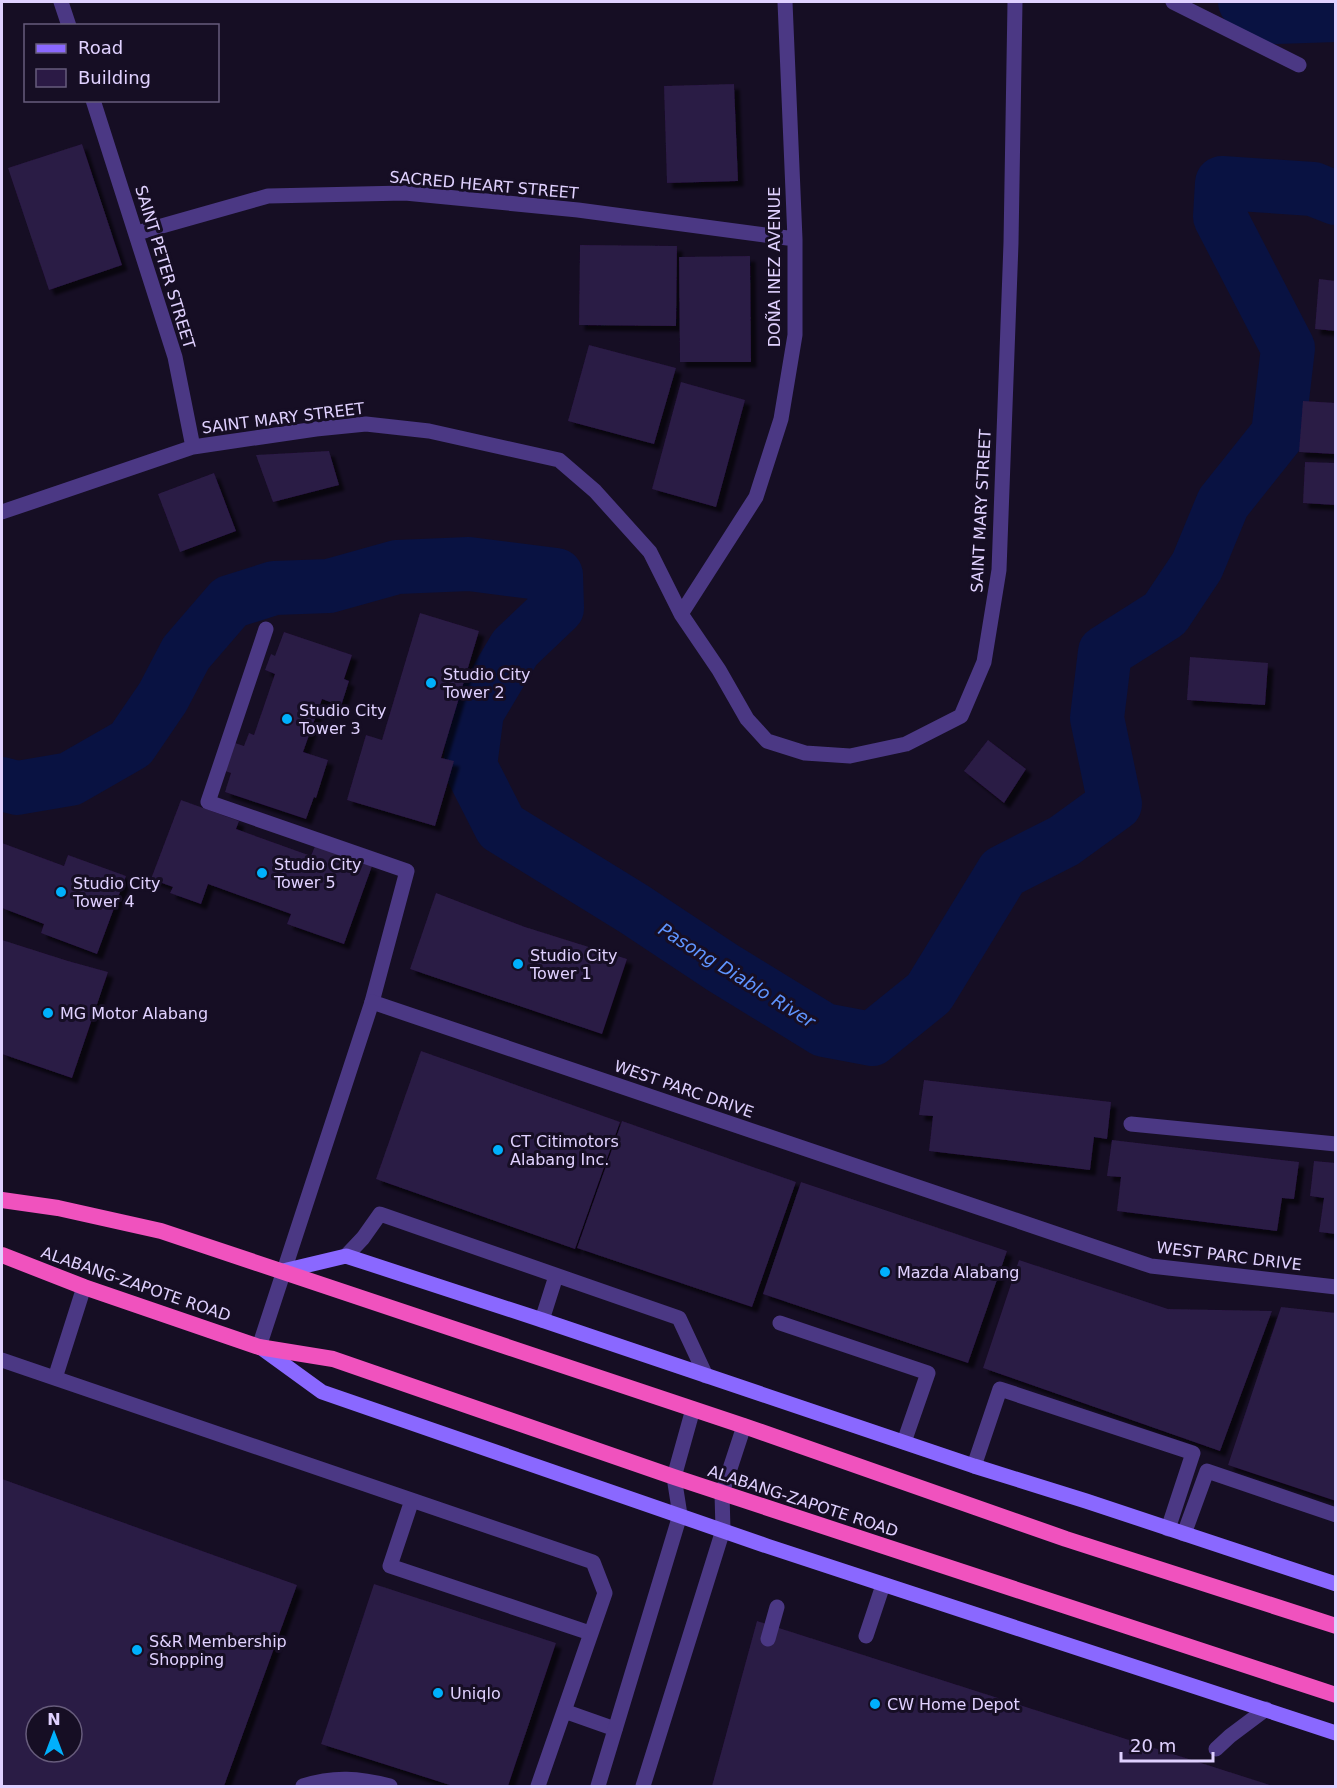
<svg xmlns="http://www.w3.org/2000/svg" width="1337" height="1788" font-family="'DejaVu Sans',sans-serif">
<defs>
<filter id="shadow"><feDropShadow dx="5.5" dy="5.5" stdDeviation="1.5" flood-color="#0009"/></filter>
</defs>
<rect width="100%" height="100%" fill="#160e24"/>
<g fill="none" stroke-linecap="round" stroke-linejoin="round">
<path stroke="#091242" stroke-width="54" d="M1245,2L1276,17L1336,15
M2,784L17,788L70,779L131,744L163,697L186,653L230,602L274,588L329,586L397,567L469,564L556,575L557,608L515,648L477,712L470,766L501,827L634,909L723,968L824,1030L872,1039L929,993L1003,872L1064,841L1115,804L1097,718L1105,652L1165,614L1197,566L1223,503L1278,434L1288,348L1220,217L1222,183L1313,189L1336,198"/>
</g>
<path fill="#2b1a45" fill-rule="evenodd" filter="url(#shadow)" d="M734,84L738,181L667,183L664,86Z
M82,144L122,265L49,290L8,168Z
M580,245L677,246L676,326L579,325Z
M750,256L751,362H680L679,257Z
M1319,279L1336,281V331L1315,329Z
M589,345L676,368L654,444L568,421Z
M681,382L745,400L716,507L652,489Z
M1303,401L1336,403V454L1299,452Z
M329,451L339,485L273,502L256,455Z
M1305,462L1336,463V505L1303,503Z
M214,473L236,531L180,552L158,494Z
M420,613L479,631L441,758L454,761L435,826L347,800L366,735L382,740Z
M284,632L352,655L344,679L349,681L341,706L322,699L303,752L328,760L316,798L314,797L306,819L225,792L231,773L225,771L235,743L244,746L249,733L254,735L275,674L265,670L271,654L275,656Z
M1190,657L1268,663L1265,705L1187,700Z
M988,740L1026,769L1004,803L964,771Z
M181,800L239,821L236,829L311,856L315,846L372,866L344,944L287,924L291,914L208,884L201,904L170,893L173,887L151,879Z
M2,843L64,866L68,855L126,876L97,954L41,933L44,924L2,908Z
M436,893L525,927L627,959L602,1034L410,969Z
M2,940L68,961L108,972L72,1078L2,1054Z
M421,1051L620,1122L575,1249L376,1179Z
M924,1080L1111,1102L1107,1139L1094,1137L1090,1170L929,1151L933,1116L919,1115Z
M622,1121L796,1182L752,1307L577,1248Z
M1112,1140L1299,1162L1294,1199L1282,1198L1277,1231L1117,1211L1121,1177L1107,1176Z
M1314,1161L1336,1163V1234L1319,1232L1324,1198L1310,1196Z
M801,1182L1007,1251L968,1363L763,1294Z
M1019,1260L1168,1309L1272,1311L1220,1451L983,1368Z
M1281,1307L1336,1313V1501L1228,1465Z
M2,1479L297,1585L224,1786H2ZM36,1716H72V1752H36Z
M374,1584L556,1643L508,1786H453L321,1744Z
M757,1621L1273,1786H712Z"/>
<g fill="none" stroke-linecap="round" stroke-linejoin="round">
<path stroke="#4b3884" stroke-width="15" d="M266,629L208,802L407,871L372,1002
M1131,1124L1336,1144
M346,1256L363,1238L380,1214L679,1318L706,1376
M542,1320L556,1276
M780,1323L928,1373L904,1442
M2,1360L593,1562L605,1593L538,1786
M55,1378L84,1287
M974,1466L1000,1389L1193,1453L1168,1529
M412,1500L390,1566L590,1633
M1184,1534L1207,1471L1336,1515
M866,1636L883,1585
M768,1639L777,1607
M564,1711L615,1729
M1216,1749L1230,1736L1266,1709
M303,1786C334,1776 359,1778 390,1786"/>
<path stroke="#4b3884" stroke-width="15" d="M61,2L69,26
M1173,2L1299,65
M93,100L175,357L193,447
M137,233L268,196L405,193L578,210L795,239
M2,512L193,447L316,429L366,424L429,431L559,460L595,491L650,552L681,614L719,670L747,719L767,741L805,753L850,756L906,744L961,716L984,662L999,570L1011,243L1015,2
M681,614L756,497L781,419L795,335V239L785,2
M259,1347L372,1002L1151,1266L1336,1287
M598,1786L680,1515L674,1477L693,1409
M643,1786L723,1530L722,1493L744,1426"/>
<path stroke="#8a68ff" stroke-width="15" d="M283,1271L346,1256L542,1320L974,1466L1086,1501L1336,1584
M260,1347L322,1392L767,1546L1336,1733"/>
<path stroke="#f052be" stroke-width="16" d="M2,1200L58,1208L161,1231L744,1426L1066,1539L1336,1626
M2,1255L84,1287L259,1347L333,1359L674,1477L1336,1695"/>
</g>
<g fill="#00b0fc" stroke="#160e24" stroke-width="2">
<circle cx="431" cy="683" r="6"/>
<circle cx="287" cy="719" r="6"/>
<circle cx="262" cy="873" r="6"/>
<circle cx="61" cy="892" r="6"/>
<circle cx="518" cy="964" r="6"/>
<circle cx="48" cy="1013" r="6"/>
<circle cx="498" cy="1150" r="6"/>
<circle cx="885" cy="1272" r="6"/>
<circle cx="137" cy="1650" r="6"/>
<circle cx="438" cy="1693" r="6"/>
<circle cx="875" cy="1704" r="6"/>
</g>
<g text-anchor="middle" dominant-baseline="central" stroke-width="6" stroke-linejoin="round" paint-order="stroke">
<g font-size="16" fill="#e0d1ff" stroke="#160e24">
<text transform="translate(484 185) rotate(5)">SACRED HEART STREET</text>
<text transform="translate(165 267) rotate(73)">SAINT PETER STREET</text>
<text transform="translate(774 267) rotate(-90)">DOÑA INEZ AVENUE</text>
<text transform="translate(283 418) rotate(-7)">SAINT MARY STREET</text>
<text transform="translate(981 511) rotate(-87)">SAINT MARY STREET</text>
<text transform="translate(684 1089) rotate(19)">WEST PARC DRIVE</text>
<text transform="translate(1229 1256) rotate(7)">WEST PARC DRIVE</text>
<text transform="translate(136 1284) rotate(19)">ALABANG-ZAPOTE ROAD</text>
<text transform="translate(803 1501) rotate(18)">ALABANG-ZAPOTE ROAD</text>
</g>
<g font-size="16" fill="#e0d1ff" stroke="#160e24" text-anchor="start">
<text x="443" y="674">Studio City<tspan x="443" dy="18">Tower 2</tspan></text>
<text x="299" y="710">Studio City<tspan x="299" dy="18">Tower 3</tspan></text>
<text x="274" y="864">Studio City<tspan x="274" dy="18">Tower 5</tspan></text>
<text x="73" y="883">Studio City<tspan x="73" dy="18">Tower 4</tspan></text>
<text x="530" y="955">Studio City<tspan x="530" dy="18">Tower 1</tspan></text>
<text x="60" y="1013">MG Motor Alabang</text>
<text x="510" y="1141">CT Citimotors<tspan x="510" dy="18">Alabang Inc.</tspan></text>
<text x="897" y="1272">Mazda Alabang</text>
<text x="149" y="1641">S&amp;R Membership<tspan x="149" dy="18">Shopping</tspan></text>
<text x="450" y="1693">Uniqlo</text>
<text x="887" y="1704">CW Home Depot</text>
</g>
<g font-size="18" font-style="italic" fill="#5f94ff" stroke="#160e24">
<text transform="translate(737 975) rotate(32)">Pasong Diablo River</text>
</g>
</g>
<rect width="1337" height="1788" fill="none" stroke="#e0d1ff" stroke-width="6"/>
<rect x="24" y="24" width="195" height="78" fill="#160e24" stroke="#675c7c" stroke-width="1.5"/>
<rect x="36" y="44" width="30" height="9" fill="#8a68ff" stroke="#675c7c" stroke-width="1.5"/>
<text x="78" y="54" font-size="18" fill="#e0d1ff">Road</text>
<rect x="36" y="69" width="30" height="18" fill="#2b1a45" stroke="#675c7c" stroke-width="1.5"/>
<text x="78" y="84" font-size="18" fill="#e0d1ff">Building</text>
<g transform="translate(54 1734)"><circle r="28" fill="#160e24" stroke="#675c7c" stroke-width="1.5"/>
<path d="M0-4.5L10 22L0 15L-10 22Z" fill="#00b0fc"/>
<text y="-9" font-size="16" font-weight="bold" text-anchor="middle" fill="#e0d1ff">N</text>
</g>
<path d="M1121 1752v9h92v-9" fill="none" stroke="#e0d1ff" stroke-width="3"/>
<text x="1130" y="1752" font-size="18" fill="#e0d1ff" stroke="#160e24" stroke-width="4.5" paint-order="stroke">20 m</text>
</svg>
